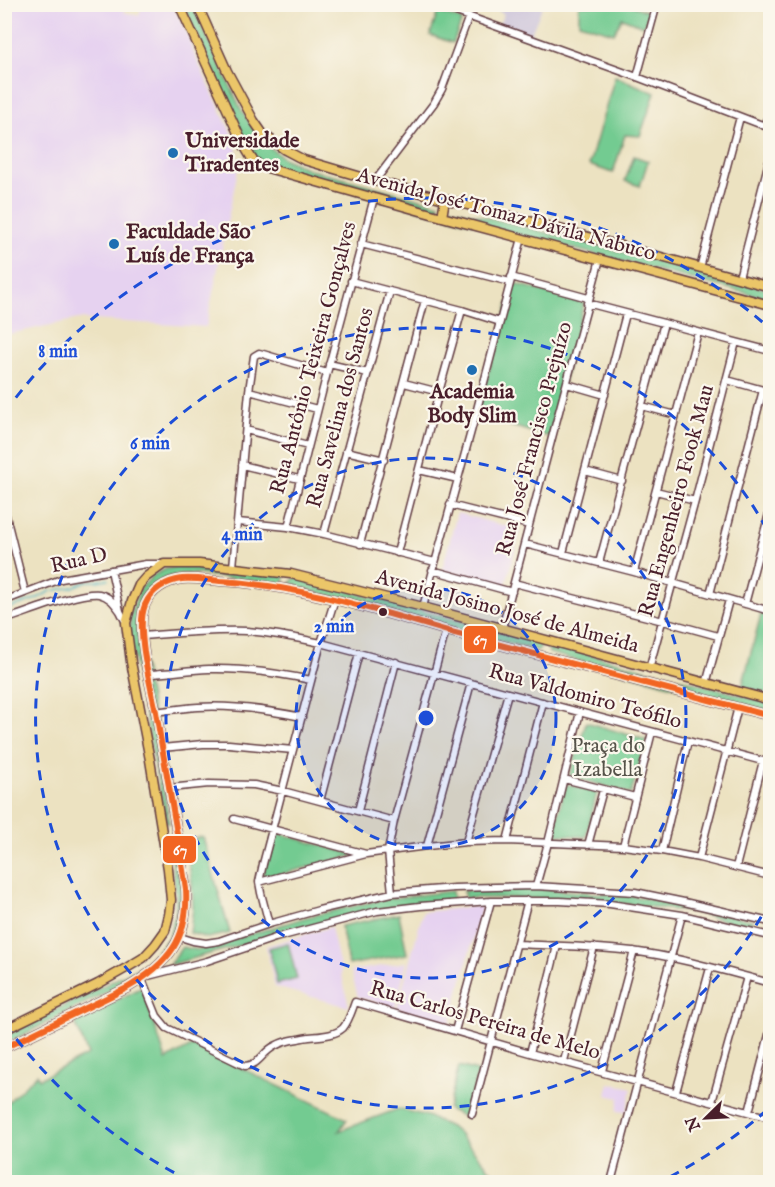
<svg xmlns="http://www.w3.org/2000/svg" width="775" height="1187" font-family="'IM FELL English',serif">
<rect width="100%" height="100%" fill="#fbf7ec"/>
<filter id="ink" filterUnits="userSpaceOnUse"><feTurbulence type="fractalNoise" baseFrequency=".0167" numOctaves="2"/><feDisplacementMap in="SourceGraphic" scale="12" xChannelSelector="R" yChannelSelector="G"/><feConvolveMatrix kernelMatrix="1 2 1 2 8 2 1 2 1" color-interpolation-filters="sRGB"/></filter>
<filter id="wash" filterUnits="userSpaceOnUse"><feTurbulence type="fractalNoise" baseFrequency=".008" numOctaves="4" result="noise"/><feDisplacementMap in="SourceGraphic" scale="24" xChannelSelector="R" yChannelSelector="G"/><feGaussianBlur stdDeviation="1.35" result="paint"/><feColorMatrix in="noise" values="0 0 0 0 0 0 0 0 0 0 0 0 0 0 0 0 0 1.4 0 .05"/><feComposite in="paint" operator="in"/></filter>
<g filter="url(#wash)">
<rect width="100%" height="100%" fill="#ece2c1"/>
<path fill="#e6d2f0" d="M4,5H125L124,12L139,16L142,5H172L187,33L194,54L236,143L238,169L206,327L78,319L5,335Z
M457,513L520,530L505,587L442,570Z
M482,906L450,1024L397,1008L423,912Z
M331,927L349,1007L275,987L266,946Z
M407,962L395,1008L358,997L351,971Z
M609,1083L632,1088L626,1112L617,1111L619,1098L606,1095Z"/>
<path fill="#c8bfd8" d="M502,5H543L530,36L499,24L504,14L498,11Z"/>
<path fill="#73cb91" stroke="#5e755e" stroke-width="1.5" d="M183,5H192L242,111L257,134V138L246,141Z
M579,5H631L649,12L644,26L622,18L614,33L579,23Z
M438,12L462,20L453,43L430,35Z
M615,76L655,93L640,136L625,135L613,173L589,165Z
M264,143L285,159L311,170L439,204L436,214L264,167L251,152Z
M634,156L648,161L640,186L625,181Z
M446,207L770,290V299L445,216Z
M514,283L584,303L550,437L476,416Z
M181,566L285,576L284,585L197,574H181L169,577L159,582L141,603L138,616V634L165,782L164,788L169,823H166L135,663L130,633V616L140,589L154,575L166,569Z
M296,577L542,643L539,650H535L293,586L291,582Z
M761,614L770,616V695L742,687Z
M552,644L770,703V712L549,653L548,647Z
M586,722L646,740L631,794L570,776Z
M566,784L597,792L586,837L553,834Z
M274,832L356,855L262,879Z
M203,837L230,933L207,938L190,933L193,908L192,883L185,841Z
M175,844L180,876L185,888L182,926L168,950L146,972L5,1044V1036L146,964L168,938L176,912V893L170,845Z
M529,888L633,896L752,920L750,928L698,913L628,904L520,898H465L463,891Z
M452,891L453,901L404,905L307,927L169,965L182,947L199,950L307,917L385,899Z
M399,914L407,954L349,965L341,926Z
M288,943L297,979L277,984L269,948Z
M142,987L166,1060L193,1045L347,1119L339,1131L398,1109L427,1116L452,1128L459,1134L501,1182H5V1105L37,1074L39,1079L88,1055L75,1022Z
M459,1066L478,1071L466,1118L448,1109Z"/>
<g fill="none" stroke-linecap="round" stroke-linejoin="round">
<path stroke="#46b3c2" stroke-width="1.5" d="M4,610L36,599L51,591L73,587L87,581H96L108,579"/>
</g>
</g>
<g filter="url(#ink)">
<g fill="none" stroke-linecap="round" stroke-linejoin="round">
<g stroke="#623c42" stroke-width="9">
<path id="minor" d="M434,4L637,77L770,128
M637,77L657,4
M764,125L770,113
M375,181L434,103L442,89L469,16
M361,244L510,282
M700,268L740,117
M511,277L588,298
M739,278L770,157
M351,281L462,310L500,322
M587,303L770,351
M329,364L368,373
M727,380L770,392
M404,383L439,392
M567,384L605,395
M249,391L317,409
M642,406L676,415
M246,430L308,446
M346,451L384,460
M242,465L299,479
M419,470L458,479
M585,471L622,481
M656,491L695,501
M450,505L529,525
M4,508L25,592
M238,522L288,527L324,534L435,562
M288,527L327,373L374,198
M324,534L390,291
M360,544L425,300
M525,544L634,572L770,611
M397,553L439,392L462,310
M563,553L626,314
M599,563L664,323
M233,567L249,391L254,356L259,353L263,354L327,373
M111,570L120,611L126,623
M432,570L512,592
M634,572L698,332
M514,583L663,621L718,636
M710,594L763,390
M4,601L61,579L146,564H164
M745,604L770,510
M423,607L476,413L522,238
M4,620C27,613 77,592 99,594C109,596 114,603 120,611
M502,628L553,434L600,259
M143,636C177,633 212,630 247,631C272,633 297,638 321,643L770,763
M649,669L695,501L736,342
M149,674C169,673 189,670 209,669C244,668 278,673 311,680
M706,684L729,600
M155,712C170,710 184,708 198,707C233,705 268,710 302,717
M162,748L203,744H229L293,750
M564,779L635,797
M169,788L209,784L254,785L283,791L394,821
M320,801L359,653
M358,811L396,662
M234,819L366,854
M507,841L543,702
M466,842L508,693
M588,845L603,790
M427,846L471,683
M623,846L652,732
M662,851L688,741
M699,858L738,707
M736,867L763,761
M259,882L366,854L427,846L466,842L507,841L623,846L662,851L699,858L770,876
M536,886L548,843L580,712
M392,893L388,851L394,821L446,630
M269,924L261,893L259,882L263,864L321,643L335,599
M180,937L193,941L206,943L219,941L269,924L319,910L392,893L454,888L536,886L635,892L684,902L770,922
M518,944C556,946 594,946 632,951C679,957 725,971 770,983
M148,976L207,961L275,938L377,911L420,906L491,901H560L610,904L682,915L770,936
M142,979L157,1016L167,1028L245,1066C259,1066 263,1051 275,1046C282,1042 290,1040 298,1039C312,1035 332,1038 343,1028C349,1021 352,1010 355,1002L530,1053L770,1118
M455,1031L491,901
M530,1053L557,946
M564,1061L594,947
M602,1071L634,951
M676,1092L710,968
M712,1102L747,977
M749,1112L770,1031
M472,1114L528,900
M611,1182L682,915
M770,1182V1181"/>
</g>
<g stroke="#623c42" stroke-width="11">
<path id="major" d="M179,4L243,144L252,159L260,166L442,217L770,305
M197,4L227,71L254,121L263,134L285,150L304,160L375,181L556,228L770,287
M243,144C253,146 258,142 263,134
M442,217L445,199
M4,1030L98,984L128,967L143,958L155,945L165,931L169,915L171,900L168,869L150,760L131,662L126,623L132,601L139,585L146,577L164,564H199L291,574L423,607L770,700
M4,1048L127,988C168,964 189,939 186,889C177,830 166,771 156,712C151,686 135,629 145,605C151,590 166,581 182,579C194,578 207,580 220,581C300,585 378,611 455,633C560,661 665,688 770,716"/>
</g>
<use href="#minor" stroke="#fff" stroke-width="6"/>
<use href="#major" stroke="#ebc669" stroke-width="8"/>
<g stroke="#fbf7ec" stroke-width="10">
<path id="bus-1" d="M4,1048L127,988C168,964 189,939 186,889C177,830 166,771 156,712C151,686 135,629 145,605C151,590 166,581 182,579C194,578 207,580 220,581C300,585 378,611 455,633C560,661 665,688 770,716"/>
</g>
<use href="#bus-1" stroke="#f26522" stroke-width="6"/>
</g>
</g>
<circle cx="426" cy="718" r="130" fill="#1d4ed8" fill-opacity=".12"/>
<g fill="none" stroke="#1d4ed8" stroke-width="3" stroke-dasharray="10 8">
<circle cx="426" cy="718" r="130"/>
<circle cx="426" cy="718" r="260"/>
<path d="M770 901A390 390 0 1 1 770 535"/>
<path d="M767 1110A520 520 0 0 1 662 1181M190 1181A520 520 0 0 1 5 1024M5 412A520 520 0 0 1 767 326"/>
</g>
<g fill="#1f6fb2" stroke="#fbf7ec" stroke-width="2">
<circle cx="173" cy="153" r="6"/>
<circle cx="114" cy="244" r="6"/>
<circle cx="472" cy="370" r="6"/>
</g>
<circle fill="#4a1f2b" stroke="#fbf7ec" stroke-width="2" cx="383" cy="612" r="5"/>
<g text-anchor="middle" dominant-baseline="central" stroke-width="4.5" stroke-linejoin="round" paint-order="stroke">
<g font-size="21" font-weight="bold" fill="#4a1f2b" stroke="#fbf7ec" text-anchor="start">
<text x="185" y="141">Universidade<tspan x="185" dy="24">Tiradentes</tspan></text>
<text x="126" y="232">Faculdade São<tspan x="126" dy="24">Luís de França</tspan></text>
<text x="472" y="392" text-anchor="middle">Academia<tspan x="472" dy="24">Body Slim</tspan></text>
</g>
<g font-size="21" fill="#4a1f2b" stroke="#fbf7ec">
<text transform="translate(506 215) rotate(15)">Avenida José Tomaz Dávila Nabuco</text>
<text transform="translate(314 358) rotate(-75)">Rua Antônio Teixeira Gonçalves</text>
<text transform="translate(341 408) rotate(-75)">Rua Savelina dos Santos</text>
<text transform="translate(535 439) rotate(-75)">Rua José Francisco Prejuízo</text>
<text transform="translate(677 501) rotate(-75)">Rua Engenheiro Fook Mau</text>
<text transform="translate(79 561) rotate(-13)">Rua D</text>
<text transform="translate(507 612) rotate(15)">Avenida Josino José de Almeida</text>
<text transform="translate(585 697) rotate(15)">Rua Valdomiro Teófilo</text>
<text transform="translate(485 1021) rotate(16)">Rua Carlos Pereira de Melo</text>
</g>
<g font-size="21" fill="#56534a" stroke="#fbf7ec">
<text x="608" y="746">Praça do<tspan x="608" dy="24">Izabella</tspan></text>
</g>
</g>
<circle cx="426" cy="718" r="9" fill="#1d4ed8" stroke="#fbf7ec" stroke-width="3"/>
<g font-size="18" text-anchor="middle" font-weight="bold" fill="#1d4ed8" stroke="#fbf7ec" stroke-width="4.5" stroke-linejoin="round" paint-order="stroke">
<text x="58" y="357">8 min</text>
<text x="150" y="449">6 min</text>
<text x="242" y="540">4 min</text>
<text x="334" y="632">2 min</text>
</g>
<g stroke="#fbf7ec" stroke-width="2">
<rect x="463" y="625" width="34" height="29" rx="6" fill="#f26522"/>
<rect x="162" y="835" width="35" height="29" rx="6" fill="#f26522"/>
</g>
<g font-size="16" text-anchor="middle" font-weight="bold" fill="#fff">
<text x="480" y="645">67</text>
<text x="180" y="855">67</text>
</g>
<rect width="775" height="1187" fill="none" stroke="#fbf7ec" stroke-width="24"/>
<g transform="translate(706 1118) rotate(246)" stroke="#fbf7ec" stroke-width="4.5" paint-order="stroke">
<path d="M0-4.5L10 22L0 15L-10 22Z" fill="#4a1f2b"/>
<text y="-9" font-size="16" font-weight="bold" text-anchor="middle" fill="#4a1f2b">N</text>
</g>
</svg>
